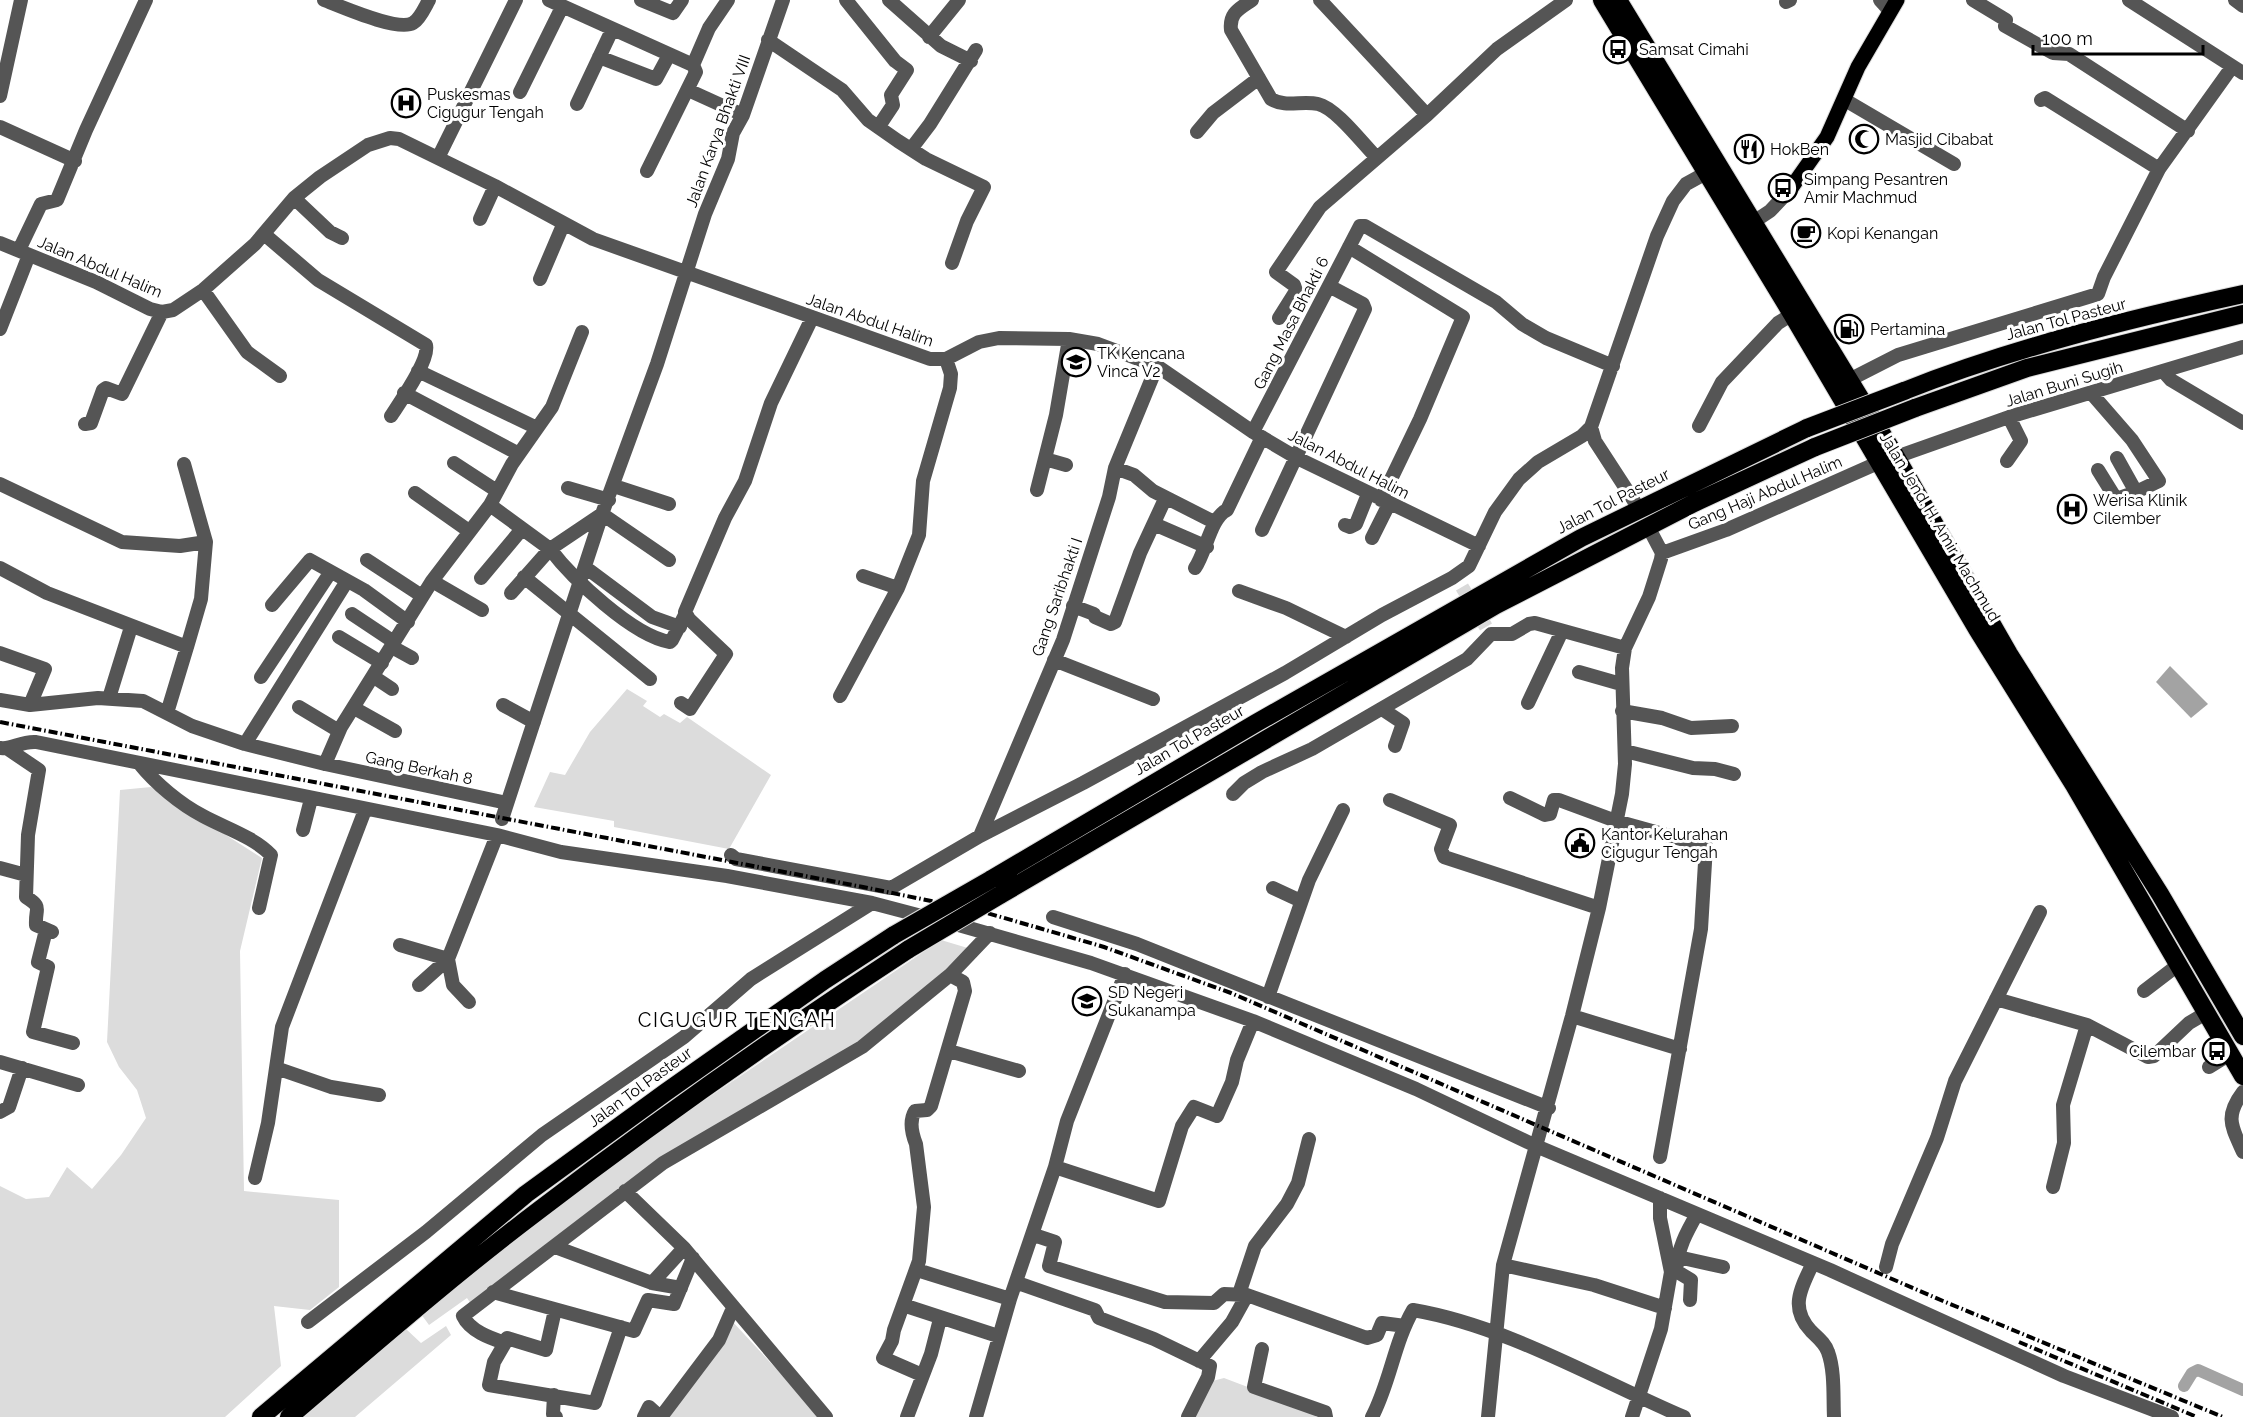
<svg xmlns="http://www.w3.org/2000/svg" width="2243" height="1417" font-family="Raleway,sans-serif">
<rect width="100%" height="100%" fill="#fff"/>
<path fill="#dcdcdc" d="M627,689L647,701L643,706L660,717L664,714L680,723L687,717L771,775L729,849L614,827V821L534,807L550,772L565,775L590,732Z
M151,787L262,858L240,951L244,1191L339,1200V1287L310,1310L274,1306L281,1366L225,1417H0V1186L26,1199L49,1197L67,1167L92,1189L121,1155L146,1118L137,1090L119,1067L107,1042L120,790Z
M941,940L971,949L853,1047L782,1086L471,1304L467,1298L429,1325L421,1314L637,1146Z
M731,1320L820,1416V1417H669Z
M446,1326L451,1335L355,1417H304L406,1329L421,1343Z
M1224,1378L1314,1412L1316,1417H1191L1205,1383Z"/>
<path fill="#a3a3a3" d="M2170,666L2208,704L2191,718L2156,682Z"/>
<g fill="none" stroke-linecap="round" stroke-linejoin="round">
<path stroke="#a3a3a3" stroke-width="12" d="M2184,1386L2192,1373L2198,1370L2243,1390"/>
<path stroke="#d9d9d9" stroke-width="14" stroke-dasharray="14 7" stroke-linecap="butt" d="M1462,587L1486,627"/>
<g stroke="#dbdbdb" stroke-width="17">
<path id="major" d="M1789,191L1827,137L1858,67L1897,0"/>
</g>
<g stroke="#dbdbdb" stroke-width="20">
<path id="highway" d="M1602,0L1792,314L1977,629L2074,785L2243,1076
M1618,0L1896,457L2009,654L2160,894L2243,1036
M1904,391C2012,348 2129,319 2243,294
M1915,408L2027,368L2243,314
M990,880L1256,723L1581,538L1807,428
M1000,895L1496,605L1694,503L1815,447
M261,1417L526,1194L666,1092L825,980L894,935
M289,1417C371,1347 452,1276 538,1211C658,1119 782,1032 909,949"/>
</g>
<path stroke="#555" stroke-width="14" d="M324,0C340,6 398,32 413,23C420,19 425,7 429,0
M549,0L693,65
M641,0L673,13L682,0
M846,0L895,61L907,70L891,95L893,105L879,126
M889,0L941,46L971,61
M1252,0C1239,9 1229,13 1231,30L1271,99C1286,108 1302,100 1318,104C1336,108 1363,144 1377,158
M1320,0L1427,115
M1880,0L1890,11
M1973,0L2006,20L2005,26L2053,53L2069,54L2188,131
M2129,0L2243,73
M2235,0L2243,6
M1786,2L1790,0
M929,37L959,0
M768,40L842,90L868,120L898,141L926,159L984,187L967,221L952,263
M599,57L656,79L669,55
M688,90L743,115
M520,92L562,7
M0,96L21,0
M1845,100L1954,164
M2041,100L2045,98L2159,169
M577,104L612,30
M0,127L75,161
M1197,132L1213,113L1259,78
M911,149L930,124L976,50
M438,158L516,0
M647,171L696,72L693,65L709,28L728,0
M294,198L330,232L342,238
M480,219L495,186
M1752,223L1770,211L1789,191
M264,234L318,280L426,345C430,360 400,402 391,416
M0,243L96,282L150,309L162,312L173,310L203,290L255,244L294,198L320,177L368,145L390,138L399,139L495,186L593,239L930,359H946L979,342L999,338L1069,339L1098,344L1157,366L1253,432L1297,458L1479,546
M1349,247L1463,317L1420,419L1381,500
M19,250L41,204L57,200L86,130L146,0
M540,279L563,225
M203,290L247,352L280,376
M1279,318L1296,291L1294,285L1276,272L1320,207L1427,115L1497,49L1566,0
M0,329L29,255
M418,371L537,428
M2163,371L2171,380L2243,423
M1849,380L1898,355L2098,294L2104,277L2159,169L2232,67
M404,393L519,454
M2092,394L2132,440L2159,481L2136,492L2117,458
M85,424L91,423L103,390L106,388L122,394L162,312
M1699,426L1722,382L1778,323L1792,314
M1591,427L1595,441L1634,501
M1253,432L1360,226H1365L1496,302L1522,324L1546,338L1613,366
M1896,457L2009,417L2243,347
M1045,459L1066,465
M2007,461L2021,441L2009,417
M454,463L497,491
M1115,468L1134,475L1153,491L1214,522
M2098,470L2116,499L2136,492
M0,484L122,542L180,546L206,542
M614,486L669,504
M568,488L609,500
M1037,490L1056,415L1069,339
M415,493L469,531
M490,505L550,549L602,514
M602,514L669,560
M1154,524L1207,547
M1345,525L1350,527L1356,524L1368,494
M1262,530L1365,309L1363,304L1329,286
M1372,538L1389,504
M1662,553L1726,530L1880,462
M367,560L422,596
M585,567L652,617L680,627
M0,568L47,593L187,647L201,599L206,542L184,464
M1195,568C1206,552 1211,517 1227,510L1262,437
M863,576L898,588
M524,577L650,679
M481,578L522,529
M432,581L482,610
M1239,591L1286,608L1346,637
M511,593L550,549C572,578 633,636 670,642L672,640L686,613
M272,605L310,560L364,590L408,622
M1073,606L1094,614L1095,617L1111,624L1115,622L1140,553L1165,499
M352,614L394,642
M339,637L382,663
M392,647L412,658
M0,653L45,669L30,705
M1054,660L1153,699
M1579,672L1621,684
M261,677L330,573
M374,677L392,689
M840,696L898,588L919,535L923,481L950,388L951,374L946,359
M109,698L131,627
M0,700L30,705L98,698L143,701L192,726L245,744L325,764L507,803
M681,703L690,709L726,654L689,619L685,612L725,518L745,481L771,403L812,318
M1528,703L1562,631
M503,705L534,722
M299,707L339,731
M354,708L395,731
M1382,709L1403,723L1395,746
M1622,711L1662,718L1691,728L1732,726
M167,713L187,647
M245,744L347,581
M0,748C12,750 20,741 36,742L497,835L561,852L727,876L872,903L929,918
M8,749L39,770L28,835L26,897C43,908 35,907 36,925L52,932
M1625,751L1693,768L1715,769L1734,774
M139,763C156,784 180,804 203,816C225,828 254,837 271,855L259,908
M325,764L341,727L432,581L490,505L512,464L552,407L582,332
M1233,794L1244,783L1262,772L1312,749L1467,659L1491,634H1512L1529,624L1535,623L1625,648
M1510,798L1545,815L1550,814L1554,800H1559L1616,821L1706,846L1701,929L1660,1157
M1390,800L1450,825L1441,849L1444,857L1599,908
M502,819L602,514L657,364L705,214L728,159L733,133L743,115L783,0
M303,830L311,799
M980,836L1063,640L1109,497L1115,468L1157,366
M731,855L736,859L891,888L980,836L1083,783L1285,673L1382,615L1452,578L1469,566L1495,512L1519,479L1538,462L1582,436L1591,427L1657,236L1673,201L1686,184L1706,173
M0,868L26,875
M1273,888L1301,901
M1053,917L1137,944L1549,1108
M948,922L1091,963L1253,1021L1416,1089L1536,1146L1830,1270L2064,1376L2172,1417
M46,930L38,962L48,967L33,1032L73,1043
M400,945L448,959L453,985L469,1002
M419,985L448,959L497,835
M2144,991L2178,965
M1268,997L1309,880L1343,810
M1996,999L2087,1025L2148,1057L2154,1056L2189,1023L2206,1013
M1572,1016L1680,1049
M949,1051L1019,1071
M0,1062L78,1085
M2209,1067L2230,1054
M276,1068L331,1087L379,1095
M2243,1092C2224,1117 2232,1127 2243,1152
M0,1112L9,1107L22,1068
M1055,1167L1159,1201L1182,1126L1194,1107L1217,1116L1232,1082L1237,1060L1253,1021
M255,1178L268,1123L282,1027L365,810
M2053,1187L2064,1143L2063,1105L2087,1025
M625,1191L684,1248L826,1417
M1034,1235L1055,1242L1049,1266L1165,1302L1214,1303L1224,1294L1247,1295L1367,1338L1377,1335L1382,1323L1405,1326
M555,1247L652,1283L681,1288
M1678,1257L1723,1267
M1813,1263C1801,1288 1789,1308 1811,1331C1818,1338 1825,1343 1828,1352C1835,1371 1833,1397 1834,1417
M1503,1265L1594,1285L1665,1308
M1886,1267L1892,1244L1937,1138L1955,1081L2040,912
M917,1270L1010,1299
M652,1283L684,1248
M1018,1283L1095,1310L1099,1318L1154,1339L1210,1366L1208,1377L1188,1417
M493,1292L634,1331L648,1300L674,1304L693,1258
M1239,1294L1255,1246L1287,1204L1298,1183L1309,1139
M1690,1300L1691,1280L1676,1271C1678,1248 1686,1233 1697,1214
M903,1305L998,1336
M308,1322L426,1232L542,1135L684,1037L751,979L872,903
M621,1327L595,1403L489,1385L494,1362L505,1343C490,1338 470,1331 463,1316L663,1163L862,1047L950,975L990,933
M505,1343L507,1338L546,1350L555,1310
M1262,1349L1254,1387L1325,1412L1326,1417
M1199,1361L1232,1322L1247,1295
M922,1375L883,1358L892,1341L894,1330L919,1261L924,1207L916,1144C912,1134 909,1121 915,1111L927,1110L931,1106L965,991L963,982L950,975
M554,1395L553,1414L556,1417
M644,1417L649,1407L660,1417
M661,1417L719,1340L733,1308
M907,1417L931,1354L940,1319
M976,1417L1010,1299L1055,1167L1067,1121L1125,974
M1372,1417C1390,1383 1394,1343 1413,1310C1507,1326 1597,1380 1684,1417
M1488,1417L1503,1265L1572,1016L1599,908L1622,794L1625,764L1622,668L1625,648L1649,597L1661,559L1662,553L1652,534
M1632,1417L1661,1329L1671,1272L1660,1218V1198"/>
<use href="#major" stroke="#000" stroke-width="15"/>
<use href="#highway" stroke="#000" stroke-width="18"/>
<path stroke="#000" stroke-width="4" stroke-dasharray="9 3 1.5 3" stroke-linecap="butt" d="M0,722L863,887L980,911L1039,928L1104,947L1231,993L1943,1301L2223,1417
M2019,1342L2197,1417"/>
<g stroke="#dbdbdb" stroke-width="20" stroke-linecap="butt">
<path id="highway-bridge" d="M1807,428L1904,391
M1815,447L1915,408
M894,935L990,880
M909,949L1000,895"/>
</g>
<use href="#highway-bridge" stroke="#000" stroke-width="18"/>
</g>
<defs>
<g id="bus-ring" transform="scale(1.5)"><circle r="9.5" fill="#fff" stroke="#000" stroke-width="1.5"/><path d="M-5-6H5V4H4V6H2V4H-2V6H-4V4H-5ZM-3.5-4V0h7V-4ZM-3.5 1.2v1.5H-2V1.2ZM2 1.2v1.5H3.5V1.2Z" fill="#000"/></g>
<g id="hospital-ring" transform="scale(1.5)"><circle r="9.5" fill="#fff" stroke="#000" stroke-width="1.5"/><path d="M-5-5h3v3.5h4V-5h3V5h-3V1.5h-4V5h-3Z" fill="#000"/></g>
<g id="mosque-ring" transform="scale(1.5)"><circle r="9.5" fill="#fff" stroke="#000" stroke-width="1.5"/><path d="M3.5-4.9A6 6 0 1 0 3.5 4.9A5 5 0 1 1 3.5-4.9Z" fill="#000"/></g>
<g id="restaurant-ring" transform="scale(1.5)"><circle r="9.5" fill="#fff" stroke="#000" stroke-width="1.5"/><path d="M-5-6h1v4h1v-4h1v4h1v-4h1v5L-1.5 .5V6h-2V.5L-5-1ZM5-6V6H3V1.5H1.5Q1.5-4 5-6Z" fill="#000"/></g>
<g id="cafe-ring" transform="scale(1.5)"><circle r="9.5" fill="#fff" stroke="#000" stroke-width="1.5"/><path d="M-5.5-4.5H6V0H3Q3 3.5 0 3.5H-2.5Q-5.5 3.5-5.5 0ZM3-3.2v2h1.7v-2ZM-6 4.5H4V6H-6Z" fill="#000"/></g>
<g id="fuel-ring" transform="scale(1.5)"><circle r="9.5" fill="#fff" stroke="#000" stroke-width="1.5"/><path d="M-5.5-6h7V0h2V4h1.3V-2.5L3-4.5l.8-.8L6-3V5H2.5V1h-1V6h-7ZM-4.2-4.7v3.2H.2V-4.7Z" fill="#000"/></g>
<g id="school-ring" transform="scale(1.5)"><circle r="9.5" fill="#fff" stroke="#000" stroke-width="1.5"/><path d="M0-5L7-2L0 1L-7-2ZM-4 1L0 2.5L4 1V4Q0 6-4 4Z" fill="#000"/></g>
<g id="civic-ring" transform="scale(1.5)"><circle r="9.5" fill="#fff" stroke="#000" stroke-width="1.5"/><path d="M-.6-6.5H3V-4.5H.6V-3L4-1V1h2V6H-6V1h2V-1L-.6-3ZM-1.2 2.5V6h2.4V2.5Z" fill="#000"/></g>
</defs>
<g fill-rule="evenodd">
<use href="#bus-ring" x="1618" y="49"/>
<use href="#hospital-ring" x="406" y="103"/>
<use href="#mosque-ring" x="1864" y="139"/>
<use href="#restaurant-ring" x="1749" y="149"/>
<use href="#bus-ring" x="1783" y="188"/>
<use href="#cafe-ring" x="1806" y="233"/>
<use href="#fuel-ring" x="1849" y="329"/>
<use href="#school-ring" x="1076" y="362"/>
<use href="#hospital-ring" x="2072" y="509"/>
<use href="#civic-ring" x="1580" y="843"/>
<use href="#school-ring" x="1087" y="1001"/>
<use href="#bus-ring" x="2217" y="1051"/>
</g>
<g text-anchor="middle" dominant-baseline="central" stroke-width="6" stroke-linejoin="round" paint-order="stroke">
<g font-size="16" fill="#000" stroke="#fff" text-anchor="start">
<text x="1639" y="49">Samsat Cimahi</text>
<text x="427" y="94">Puskesmas<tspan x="427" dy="18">Cigugur Tengah</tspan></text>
<text x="1885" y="139">Masjid Cibabat</text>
<text x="1770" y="149">HokBen</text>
<text x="1804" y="179">Simpang Pesantren<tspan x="1804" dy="18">Amir Machmud</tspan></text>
<text x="1827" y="233">Kopi Kenangan</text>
<text x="1870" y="329">Pertamina</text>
<text x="1097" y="353">TK Kencana<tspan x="1097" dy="18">Vinca V2</tspan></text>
<text x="2093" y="500">Werisa Klinik<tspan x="2093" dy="18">Cilember</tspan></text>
<text x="1601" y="834">Kantor Kelurahan<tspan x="1601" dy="18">Cigugur Tengah</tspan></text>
<text x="1108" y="992">SD Negeri<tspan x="1108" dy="18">Sukanampa</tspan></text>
<text x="2196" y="1051" text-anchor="end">Cilembar</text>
</g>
<g font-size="16" fill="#000" stroke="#fff">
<text transform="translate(718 131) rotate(-70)">Jalan Karya Bhakti VIII</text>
<text transform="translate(100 267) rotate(23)">Jalan Abdul Halim</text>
<text transform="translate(2066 319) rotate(-15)">Jalan Tol Pasteur</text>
<text transform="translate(870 320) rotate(19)">Jalan Abdul Halim</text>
<text transform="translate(1291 323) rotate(-63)">Gang Masa Bhakti 6</text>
<text transform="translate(2064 384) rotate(-17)">Jalan Buni Sugih</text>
<text transform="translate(1349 464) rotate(27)">Jalan Abdul Halim</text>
<text transform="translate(1765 493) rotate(-23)">Gang Haji Abdul Halim</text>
<text transform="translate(1613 501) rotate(-27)">Jalan Tol Pasteur</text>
<text transform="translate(1940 527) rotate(59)">Jalan Jend. H. Amir Machmud</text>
<text transform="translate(1057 597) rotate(-71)">Gang Saribhakti I</text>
<text transform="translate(1189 740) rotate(-30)">Jalan Tol Pasteur</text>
<text transform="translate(419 768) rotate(12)">Gang Berkah 8</text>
<text transform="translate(640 1087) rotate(-36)">Jalan Tol Pasteur</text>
</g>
<g font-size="20" letter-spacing="1.5" fill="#000" stroke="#fff">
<text x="737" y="1020">CIGUGUR TENGAH</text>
</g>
</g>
<path d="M2033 45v9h170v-9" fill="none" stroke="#000000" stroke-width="3"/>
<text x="2042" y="45" font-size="18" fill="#000000" stroke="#ffffff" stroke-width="4.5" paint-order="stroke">100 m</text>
</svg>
